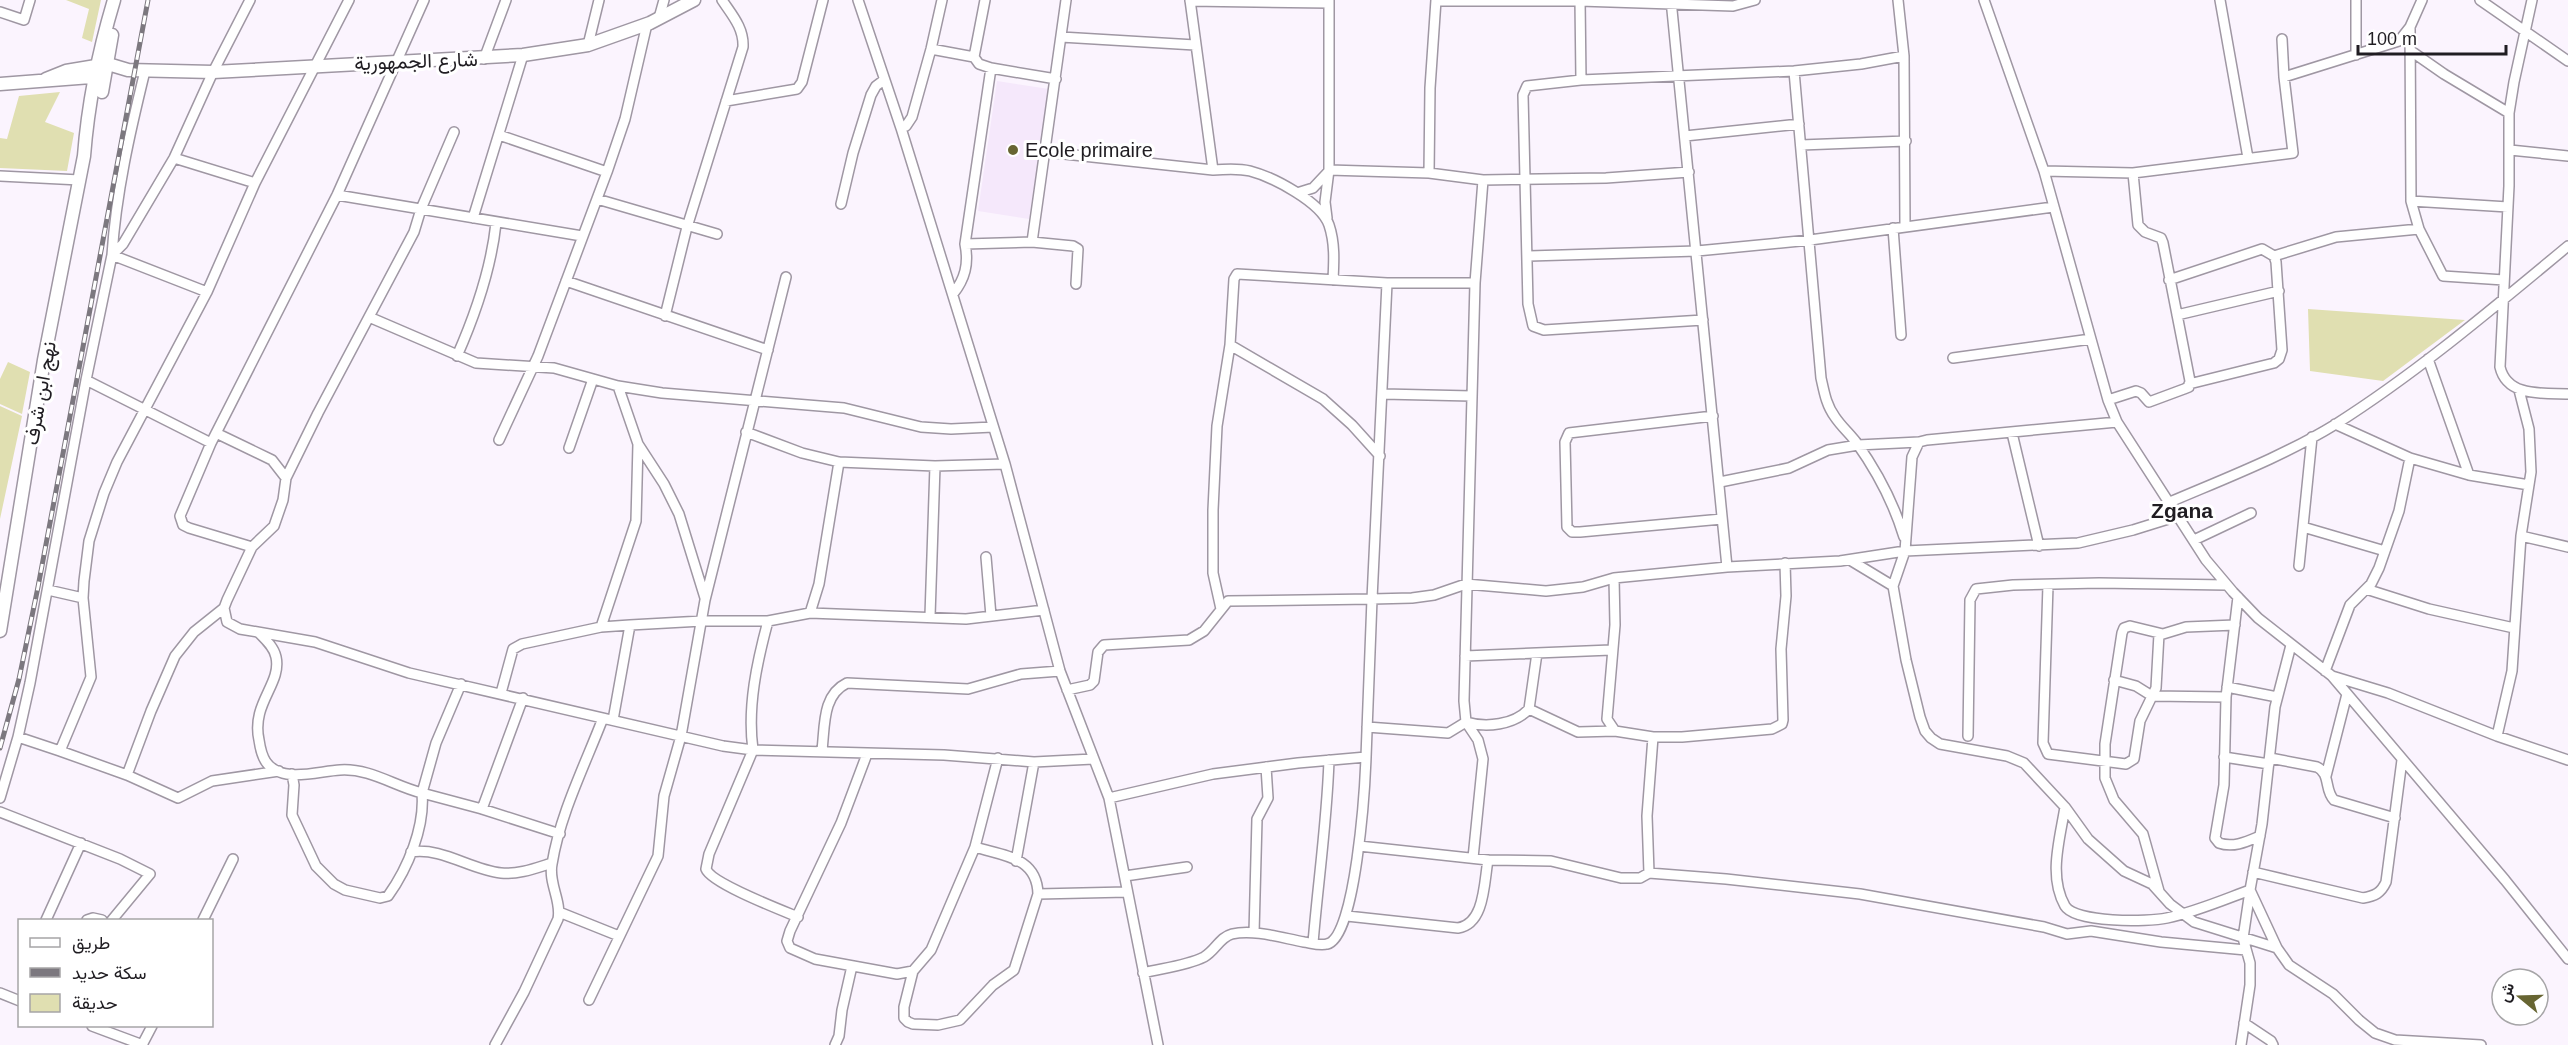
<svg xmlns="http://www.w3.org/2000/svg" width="2568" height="1045" font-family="Arial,Vazirmatn,sans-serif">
<rect width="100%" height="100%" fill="#fbf4fe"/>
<path fill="#f5e8fb" d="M997,81L1049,89L1029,219L978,211Z"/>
<path fill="#e0dfb1" d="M66,0H101L92,42L82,38L89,9Z
M60,92L45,122L74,133L67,171L0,168V138L7,139L19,96Z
M2308,309L2465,320L2383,381L2310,371Z
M8,362L30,372L22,414L0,404V379Z
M0,406L22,416L0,519Z"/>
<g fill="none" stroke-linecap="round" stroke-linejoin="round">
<g stroke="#9f97a3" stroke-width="12">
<path id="street" d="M858,0L901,128L1005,464L1060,671L1109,798L1158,1045
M1190,0L1213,170
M1329,0V170L1429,173L1483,180L1606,178L1689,172
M1580,0L1581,80
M1671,0L1727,567
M1898,0L1904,56L1905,226
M1984,0L2044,171L2108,400L2117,422L2206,560L2233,592L2258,618L2332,676L2505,880L2568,959
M2220,0L2248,158
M2480,0L2568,61
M2532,0L2514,82L2509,113V186L2500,367C2507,397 2542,393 2568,394
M1190,1L1329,3
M1436,1H1580L1733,6L1755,0
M0,12L24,20L30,0
M659,18L664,0
M2410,27L2411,201L2419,229L2443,276L2504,280
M1061,37L1195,45
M588,45L599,0
M931,49L974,57L985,0
M2411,51L2444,74L2509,113
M2356,55V0
M974,57L979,64L991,68
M484,59L506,0
M145,71C130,132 116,193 112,255L207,292
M1794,71L1821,378C1824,391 1826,405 1835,417C1841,426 1849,433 1856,442C1876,470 1894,504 1904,537
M2284,77L2399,41L2410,27L2422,0
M1056,79L991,68L965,244L1032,242L1066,0
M726,101L797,89L802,82L823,0
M901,128L906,126L912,117L931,49L942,0
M454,132L421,209L414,232L318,413L286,478L283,500L274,526L252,547L227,600L224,608L227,622L240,629L315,642L409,673L723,746L753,750L944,755L1034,762L1093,759
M499,135L607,172
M1685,136L1799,124
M1801,145L1906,141
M2510,150L2568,156
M1046,152L1213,170C1225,169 1238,168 1250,171C1273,177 1321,202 1329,225C1335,243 1334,261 1333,280
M174,158L255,183
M2044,171L2133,173L2293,153L2284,77L2282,39
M1429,173L1430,88L1436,0
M0,176L80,180
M1297,193L1313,188L1328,172
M337,195L582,236
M597,199L717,234
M2411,201L2508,207
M841,204L853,153L871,95L876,86L884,80
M473,218L523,55
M1327,218L1325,202L1329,170
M1893,228L1901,335
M1032,242L1073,246L1078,249L1076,284
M1529,256L1697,251L1810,240L2053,207
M2274,256L2336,237L2419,229
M2169,280L2262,249L2274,256L2276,262L2282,350L2279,359L2274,363L2189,384
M566,281L768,350
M1387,283L1372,599L1412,598L1434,595L1466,584L1546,591L1583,587L1614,578L1727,567L1840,561L1905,551L2078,543L2133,530L2178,516
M953,294C965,279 969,264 965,244
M2177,315L2279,291
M665,316L687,227L743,47C744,28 732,15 722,0
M369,317L476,363L554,368L618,386L662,393L844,408L921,427L951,429L993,427
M1703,320L1544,330L1533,326L1528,304L1523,95L1527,86L1581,80L1794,71L1861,64L1904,56
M1230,345L1323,399L1352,425L1380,456
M457,356C476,313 491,270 496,223
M1953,358L2091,339
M2428,359L2469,475
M86,380L211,443
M1383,394L1472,396
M2108,400L2136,391L2141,393L2149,402L2184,389L2189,387L2190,381L2163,243L2161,238L2145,232L2138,225L2133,173
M1713,416L1569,433L1565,442L1567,527L1572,532H1580L1722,519
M2117,422L1927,440L1919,442L1912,457L1905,551L1893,586L1906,660L1920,717L1925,731L1931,738L1940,744L2007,756L2024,763L2065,807L2088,839L2124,871L2152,884L2170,904L2194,922L2277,948L2289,965L2333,994L2359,1020L2375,1033L2395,1040L2481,1045
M2335,424L2410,458L2469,475L2529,485
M746,432L802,453L839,462L935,466L1005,464
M216,433L272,460L286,478
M2012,433L2039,546
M499,440L538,356L607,172L625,119L647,24
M638,444L664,484L679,514L705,598
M569,448L593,379
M1720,482L1789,468L1828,450L1858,445L1919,442
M2170,502C2226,478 2284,456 2336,424C2418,372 2493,308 2568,246
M2303,527L2385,551
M2521,536L2568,547
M2194,540L2251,513
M252,547L189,528L183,525L180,516L211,443L337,195L424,0
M986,557L991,616
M1850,560L1893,586
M2299,566L2312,437
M1614,578L1615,625L1607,719L1615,731L1653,737H1682L1772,729L1782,724L1783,720L1781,649L1786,596L1785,563
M2048,585L2043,743L2048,754L2126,764L2134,759L2140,721L2156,688L2159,634
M2366,589L2429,609L2514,628
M48,590L83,598
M2238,597L2226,697L2224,785L2215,838L2219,843C2233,848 2246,842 2260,836
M1221,609L1213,573V510L1217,426L1230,345L1234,279L1237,274L1387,283H1475
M810,613L819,584L839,462
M930,616L935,466
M768,621C757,662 747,707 753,750L709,854L706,869C711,883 781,910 798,917
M601,627L636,521L638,444L618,386
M258,632C265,639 274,647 276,657C282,684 251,703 259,740C260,747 262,756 266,762C282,784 318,771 340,770C370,768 394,786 422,793C425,827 408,868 388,896L380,898L345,890L334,884L316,866L292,815L294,785L292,774
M1465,656L1611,650
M2325,671L2350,605L2371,584L2379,568L2399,511L2410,458
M2332,676L2388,693L2497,736L2568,760
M2114,680L2136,686L2152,696L2226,697
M461,684L436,743L422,793L482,809L560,834
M2227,687L2277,697
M1067,690L1090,685L1094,681L1098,652L1104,645L1189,640L1204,631L1228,601L1372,599L1366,757L1298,763L1213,774L1109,798
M501,693L513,649L522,644L601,627L630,625L702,621H768L810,613L966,619L1044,610
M1529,709L1537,653
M613,720L630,625
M1367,727L1448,733L1466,722C1486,728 1514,725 1529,709L1578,732L1615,731
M1968,736L1970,600L1976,589L2013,585L2099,583L2227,585
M2497,736L2512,671L2521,536L2531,472L2529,429L2519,390
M18,737L60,751
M822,750C825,726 822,695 847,683L968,689L1021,674L1060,671
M867,754L841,823L790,931L787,941L790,948L815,959L897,974L913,971L931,950L975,847
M2224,757L2269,764
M998,758L975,847C1004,856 1037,857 1038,894L1127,892
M2270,758L2317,767C2331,774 2324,790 2334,800L2395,818
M279,771L212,781L178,798L127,775L60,751L91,677L83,598L84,581L89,541L104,493L117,462L207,292L255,183L349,0
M127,775L151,711L175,656L194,632L224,608
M2326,776L2347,694
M0,798L18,737L30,683L86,380L112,255L123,244L174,158L213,72L250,0
M2065,807C2060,839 2048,876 2065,906C2075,923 2148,922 2167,918C2195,912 2223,900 2250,890
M482,809L523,698
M0,812L120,859L150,874L112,920
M1359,846L1488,860L1551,861L1621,878H1640L1649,873L1647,816L1653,737
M411,852C442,847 471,870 501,873C518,875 536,868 552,863
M1473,858L1483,759L1478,740L1466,722L1464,701L1475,283L1483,180
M1016,861L1034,762
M2253,872L2363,898C2375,896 2381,893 2386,882L2402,760
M1649,873L1726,879L1860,894L2044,927L2067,934L2091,931L2161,942L2246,950
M1125,876L1187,867
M2159,891L2143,834L2114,800L2105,778V744L2122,633L2124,628L2130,626L2163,634L2186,627L2235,625
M559,912L619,936
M1347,916L1458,928C1485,924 1484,882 1488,860
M46,920L81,843
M87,920L93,918L102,920
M203,920L233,859
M1254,933L1257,819L1268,798L1266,767
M1313,943C1318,882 1327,822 1329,760
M2277,948L2250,890L2262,824L2275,707L2291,645
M913,971L904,1007V1018L908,1022L913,1024L938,1025L960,1020L993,985L1014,970L1038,894
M1143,973C1163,968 1186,966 1204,957C1215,951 1220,937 1232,934C1254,929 1282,938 1304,942C1311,943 1320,946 1327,944C1356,938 1365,786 1366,757
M0,993L20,1001
M589,1000L658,856L664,796L681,736L705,600L786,277
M2244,1023L2271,1041L2273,1045
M92,1026L143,1045
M142,1045L152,1026
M495,1045L524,992L558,919C562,901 548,883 552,864C560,814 585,765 603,718
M835,1045L839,1036L842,1010L852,966
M2241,1045L2250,985V963L2243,938L2250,891"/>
</g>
<g stroke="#9f97a3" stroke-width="15">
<path id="secondary" d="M46,79L66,71L108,64L128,70L213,72L523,55L588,45L650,23L694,0
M0,84L104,76
M102,92L112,35
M0,631L44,360L84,156C88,104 99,50 114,0"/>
</g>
<use href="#street" stroke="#fff" stroke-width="9"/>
<use href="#secondary" stroke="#fff" stroke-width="12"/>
<g stroke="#7c787f" stroke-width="5">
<path id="rail" d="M0,748L19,679L38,587L148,0"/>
</g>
<use href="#rail" stroke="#fff" stroke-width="3" stroke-dasharray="9" stroke-linecap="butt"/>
</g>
<circle fill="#676532" stroke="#fff" stroke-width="2" cx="1013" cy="150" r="6"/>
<g text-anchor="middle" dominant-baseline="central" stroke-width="6" stroke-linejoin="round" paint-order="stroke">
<g font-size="20" fill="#201d22" stroke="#fff">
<text transform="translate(416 61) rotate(-2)">شارع الجمهورية</text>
<text transform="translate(40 393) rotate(-80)">نهج ابن شرف</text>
</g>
<g font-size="20" fill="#201d22" stroke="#fff" text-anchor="start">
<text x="1025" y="150">Ecole primaire</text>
</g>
<g font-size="21" font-weight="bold" fill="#201d22" stroke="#fff">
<text x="2182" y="510">Zgana</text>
</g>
</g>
<rect x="18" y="919" width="195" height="108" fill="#ffffff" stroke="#a6a5a7" stroke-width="1.5"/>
<rect x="30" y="938" width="30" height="9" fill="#ffffff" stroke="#a6a5a7" stroke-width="1.5"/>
<text x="72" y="949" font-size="18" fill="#201d22">طريق</text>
<rect x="30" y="968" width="30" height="9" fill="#7c787f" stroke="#a6a5a7" stroke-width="1.5"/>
<text x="72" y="979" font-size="18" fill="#201d22">سكة حديد</text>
<rect x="30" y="994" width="30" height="18" fill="#e0dfb1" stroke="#a6a5a7" stroke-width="1.5"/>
<text x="72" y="1009" font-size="18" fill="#201d22">حديقة</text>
<g transform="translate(2520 997) rotate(289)"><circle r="28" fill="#ffffff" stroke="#a6a5a7" stroke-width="1.5"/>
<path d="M0-4.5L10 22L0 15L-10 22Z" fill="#676532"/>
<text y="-9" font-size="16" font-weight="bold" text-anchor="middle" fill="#201d22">ش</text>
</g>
<path d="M2358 45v9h148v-9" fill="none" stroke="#201d22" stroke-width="3"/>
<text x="2367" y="45" font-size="18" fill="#201d22" stroke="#ffffff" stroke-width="4.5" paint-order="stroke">100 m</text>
</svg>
